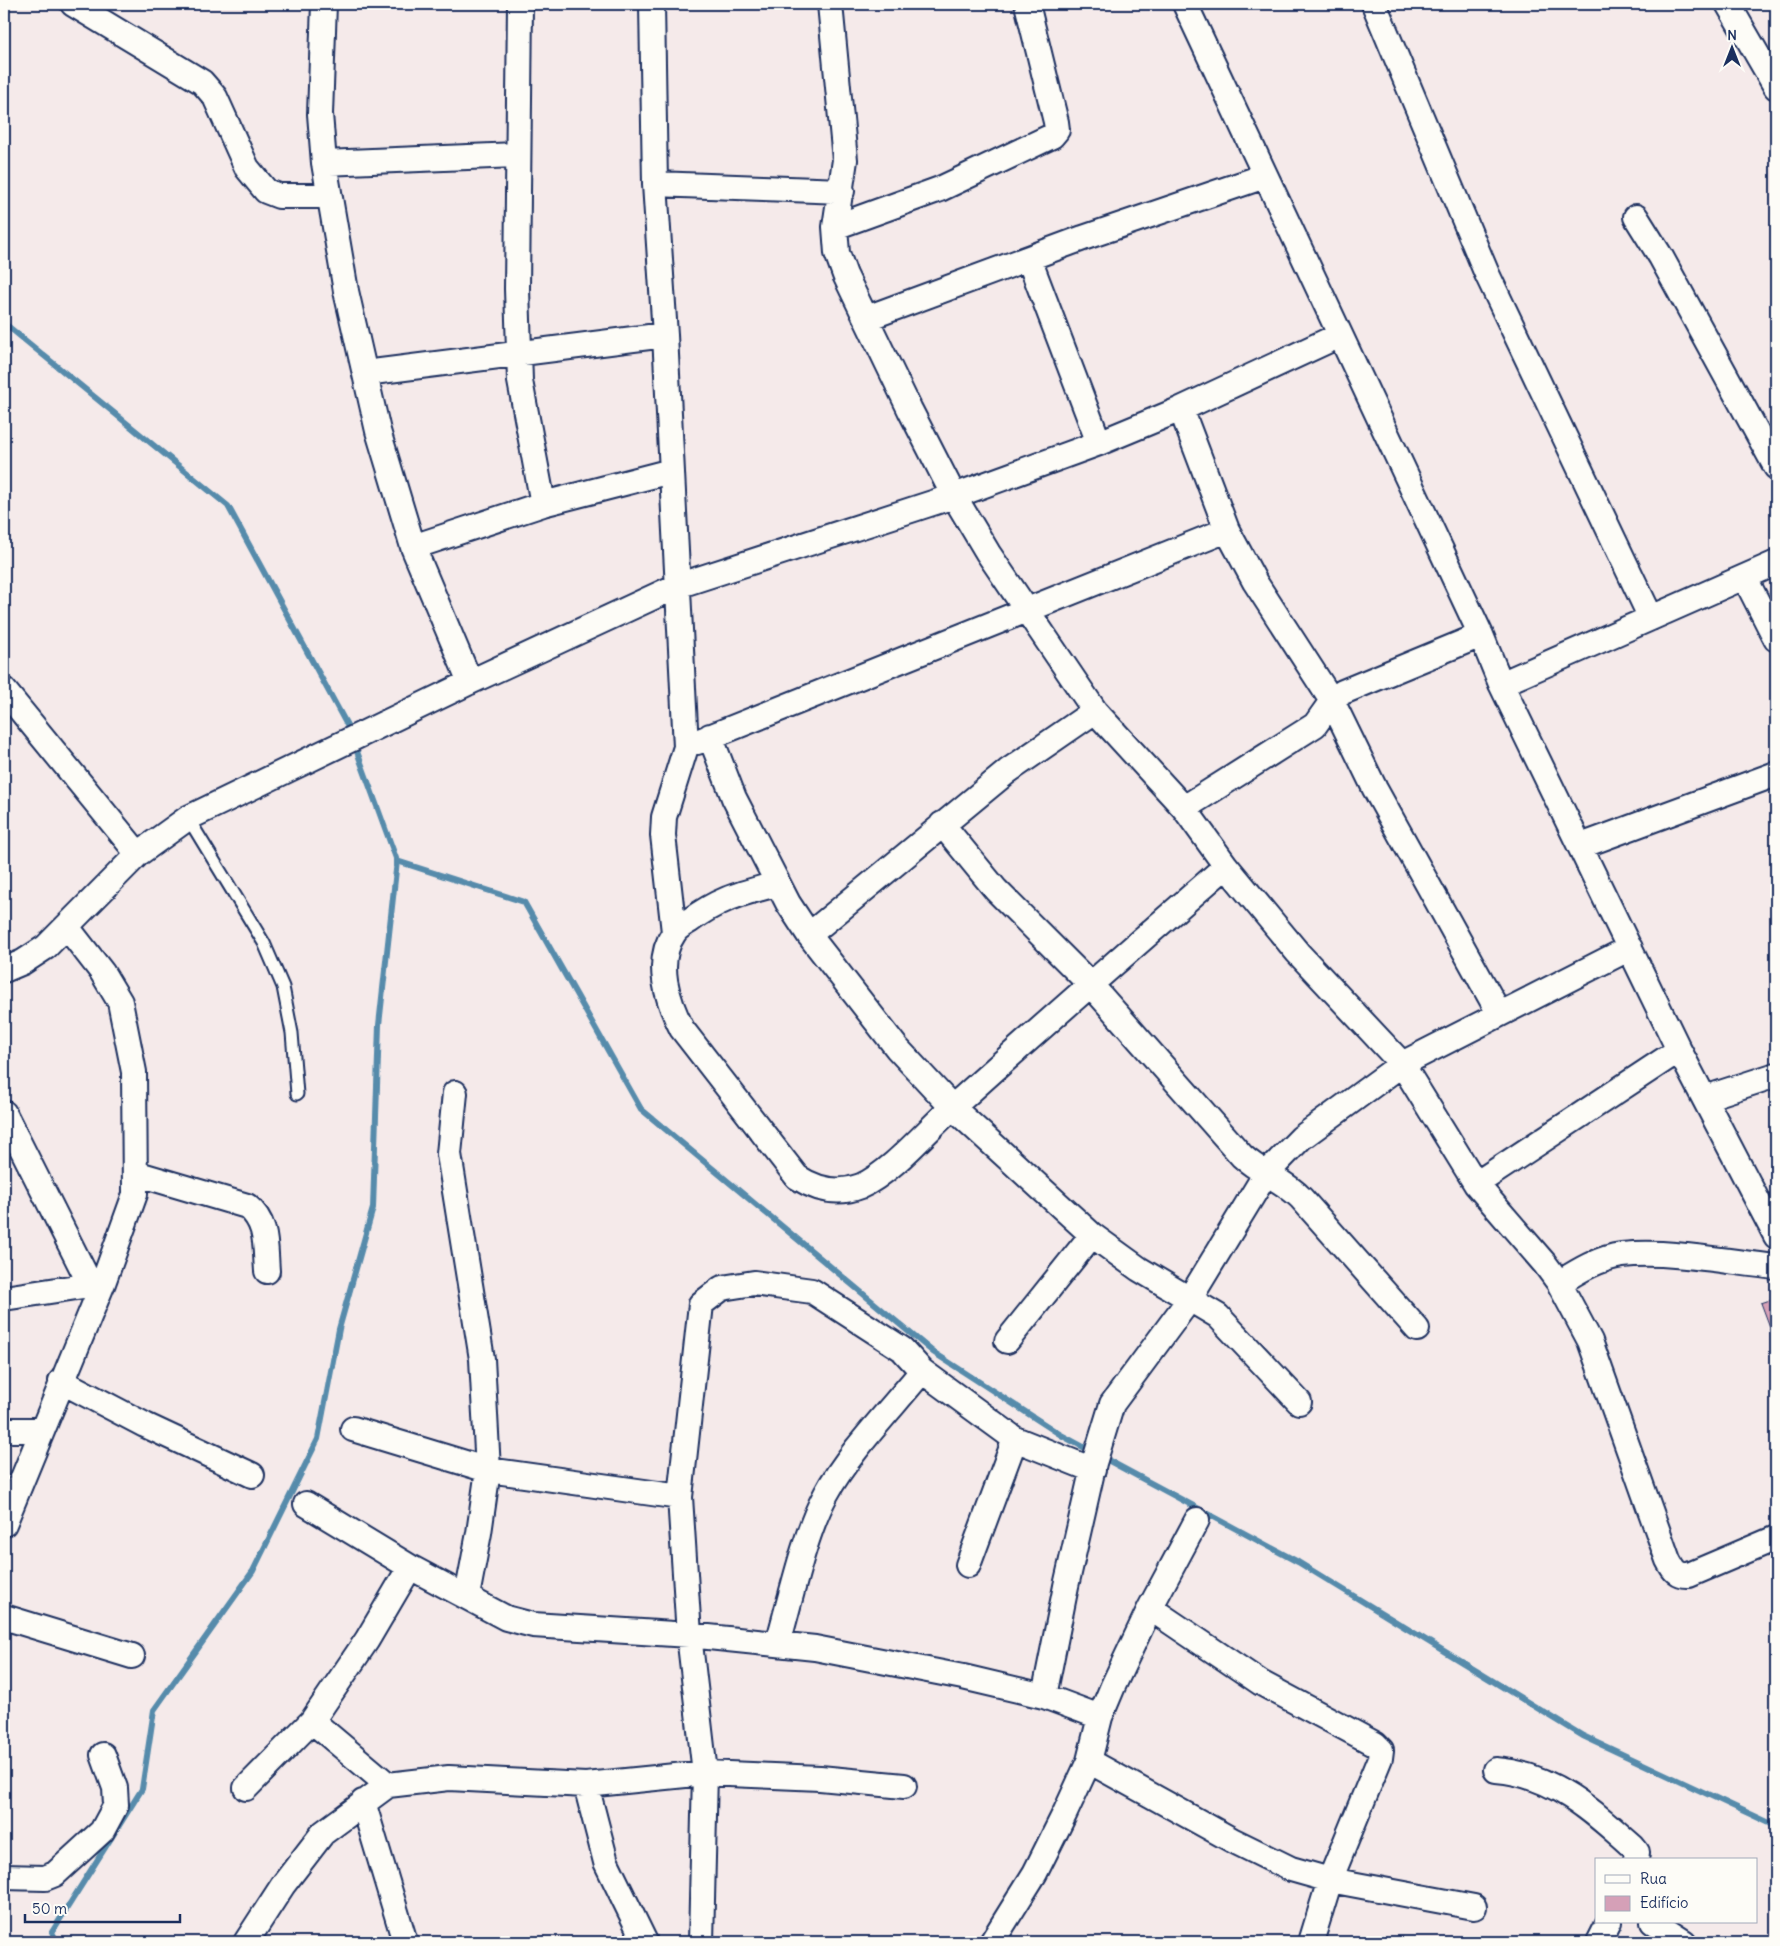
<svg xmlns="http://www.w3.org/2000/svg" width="1780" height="1946" font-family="Delius,sans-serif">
<rect width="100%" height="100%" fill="#f5eaea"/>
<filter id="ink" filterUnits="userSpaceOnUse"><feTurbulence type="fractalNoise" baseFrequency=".02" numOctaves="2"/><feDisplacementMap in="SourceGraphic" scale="10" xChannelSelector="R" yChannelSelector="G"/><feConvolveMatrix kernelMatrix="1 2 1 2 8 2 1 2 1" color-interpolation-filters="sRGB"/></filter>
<g filter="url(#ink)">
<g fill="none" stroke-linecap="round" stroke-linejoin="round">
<path stroke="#568bab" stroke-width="6" d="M4,323L228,506L348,727L397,861L524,902L641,1109L933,1352L1061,1435L1298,1562L1583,1736L1776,1826
M57,1942L52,1932L142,1789L154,1710L253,1571L318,1439L339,1329L373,1208L379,1025L397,861"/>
</g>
<path fill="#d5a0b7" stroke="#1b2f5e" d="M1776,1298V1343L1761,1303Z"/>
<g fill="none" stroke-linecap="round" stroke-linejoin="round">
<g stroke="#1b2f5e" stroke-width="15">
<path id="service" d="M188,818L264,943L283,987L292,1033L297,1094"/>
</g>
<g stroke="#1b2f5e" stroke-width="28">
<path id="minor" d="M73,4L202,82L215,97L247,168L266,191L279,196H329
M324,4L320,114L324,163L346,291L378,431L413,547L470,682
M520,4L517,289L520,381L543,504
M652,4L655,184L665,335L686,747L664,817L663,835L674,932
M830,4L845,160L835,227L837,253L845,275L910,410L954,496L988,553L1095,711L1184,808L1226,866L1298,953L1402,1064L1476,1184L1545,1264L1559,1283L1590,1341L1668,1560C1673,1570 1677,1576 1689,1575L1776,1538
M1185,4L1481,635L1501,684L1679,1050L1776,1236
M1374,4L1487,274L1651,618
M1728,4L1776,87
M324,163L518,155
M655,184L842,191
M1636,217L1661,257L1776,467
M835,227L940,189L1052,136L1057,130L1056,122L1027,4
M1029,259L1099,443
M867,318L1083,238L1265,176
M365,373L665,335
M1181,409L1227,530L1255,582L1332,701L1375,789L1499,1013
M413,547L543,504L671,471
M1745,578L1776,639
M1501,684L1776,563
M4,690L138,854
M710,736L734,798L788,903L809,935L897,1048L952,1107L1092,1235L1139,1269L1218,1316L1299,1402
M697,742L1227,530
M1184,808L1315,725L1332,701L1343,692L1481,635
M942,824L996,890L1091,985L1242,1156C1260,1173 1284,1180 1301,1198L1417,1329
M1581,846L1776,774
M776,884C740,894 720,898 689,921C684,924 677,928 674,933C654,962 668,1002 682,1029L797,1177C817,1190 838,1195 861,1186C891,1173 928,1129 953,1107C1043,1025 1135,946 1226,866
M809,935L1008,771L1095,711
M4,970L23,962L46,947L138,854L188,818L470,682L677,586L954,496L1099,443L1181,409L1340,335
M455,1093L449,1154L482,1359L488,1470L479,1533L467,1596
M1705,1098L1776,1075
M4,1113L91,1286
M135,1173L247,1206C268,1223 265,1246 267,1271
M1476,1184L1679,1050
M1559,1283C1578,1271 1599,1258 1622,1255C1670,1250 1728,1262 1776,1267
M4,1298L103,1283
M1007,1341L1092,1235
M61,1381L145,1425L252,1475
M353,1429L488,1470L680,1497
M4,1430H41
M306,1504L410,1567L506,1618L533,1625L689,1635L815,1648L963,1677L1044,1696L1100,1717
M4,1524L103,1283L135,1194L134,1072L120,1002L102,972L67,927
M968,1565L1015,1439
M1150,1608L1261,1683L1375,1744L1381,1750L1380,1758L1330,1880L1311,1942
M4,1617L132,1656
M778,1643C791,1598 804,1535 826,1494C848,1453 892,1408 922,1371
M1044,1696L1066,1586L1094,1463L1112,1404L1189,1300L1265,1175L1301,1138L1402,1064L1630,948
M312,1721L388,1785
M1089,1761L1232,1840L1291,1869L1330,1880L1474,1907
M1496,1770C1552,1774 1593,1811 1633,1847L1637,1852L1636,1860
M586,1785L606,1862L645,1942
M246,1788L312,1721L367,1640L410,1567
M363,1802L405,1942
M4,1877L45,1878L55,1874L102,1831L116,1805L115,1788L103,1755
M1653,1922L1684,1942
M246,1942L283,1885L323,1833L388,1785L449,1778L586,1785L705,1773L820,1778L904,1786
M701,1942L705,1773L689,1635L680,1497L701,1304L722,1288L754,1283L812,1291L902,1349L922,1371L1015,1439L1093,1470
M992,1942L1035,1873L1065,1813L1089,1761L1100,1717L1113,1686L1150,1608L1197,1520
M1599,1942L1609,1922"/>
</g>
<use href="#service" stroke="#fdfcf7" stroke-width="11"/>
<use href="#minor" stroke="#fdfcf7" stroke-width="24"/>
</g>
</g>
<rect width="1780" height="1946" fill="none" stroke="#fdfcf7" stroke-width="20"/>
<rect x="10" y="10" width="1760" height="1926" fill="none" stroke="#1b2f5e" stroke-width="2" filter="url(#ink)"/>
<rect x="1595" y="1858" width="162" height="65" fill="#fdfcf7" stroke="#a3aaba"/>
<rect x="1605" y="1875" width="25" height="8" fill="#fdfcf7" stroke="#a3aaba"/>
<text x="1640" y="1884" font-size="15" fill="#1b2f5e">Rua</text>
<rect x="1605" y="1896" width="25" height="15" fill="#d5a0b7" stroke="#a3aaba"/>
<text x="1640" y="1908" font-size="15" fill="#1b2f5e">Edifício</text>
<g transform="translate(1732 48)" stroke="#fdfcf7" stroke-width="4" paint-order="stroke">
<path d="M0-4L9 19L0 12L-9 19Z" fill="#1b2f5e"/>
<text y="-8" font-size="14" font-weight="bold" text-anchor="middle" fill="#1b2f5e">N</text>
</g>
<path d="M25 1914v8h155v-8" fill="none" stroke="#1b2f5e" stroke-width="2.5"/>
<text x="32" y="1914" font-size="15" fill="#1b2f5e" stroke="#fdfcf7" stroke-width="4" paint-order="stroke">50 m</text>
</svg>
